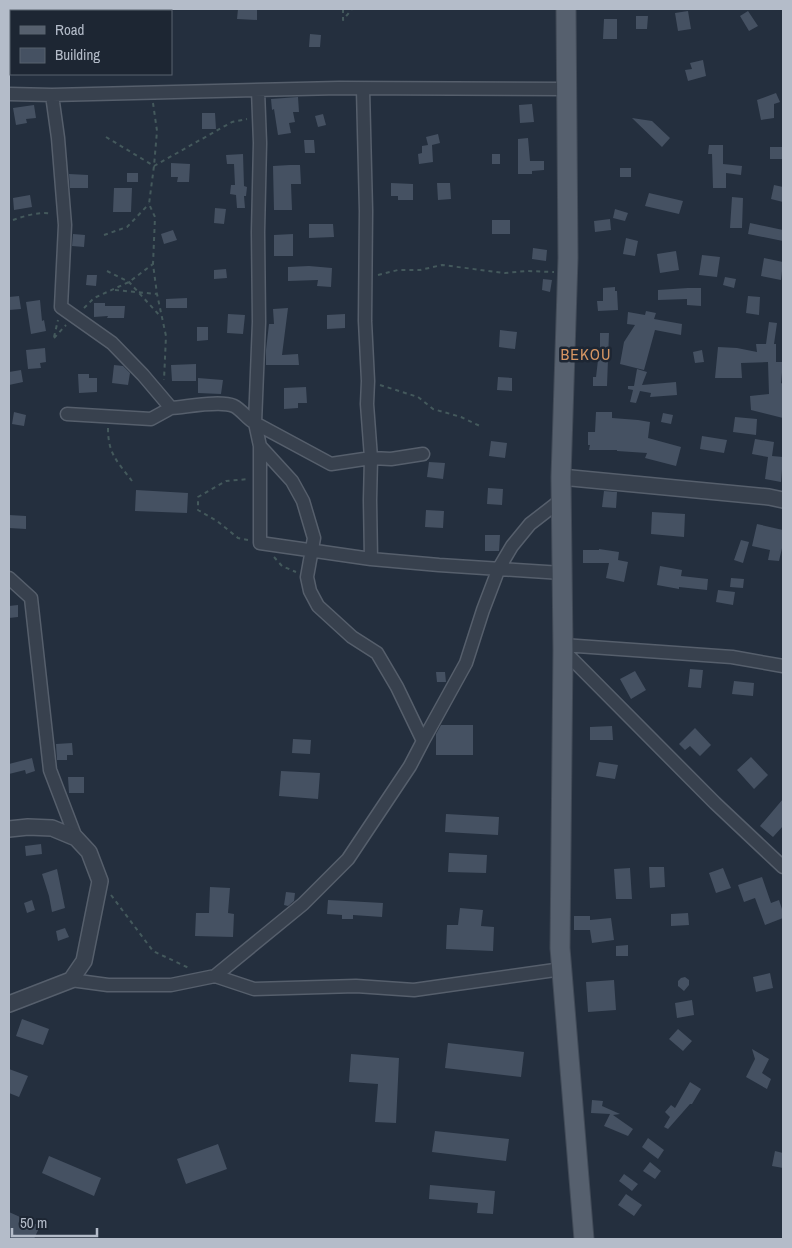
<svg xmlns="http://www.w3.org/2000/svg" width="792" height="1248" font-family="'Archivo Narrow',sans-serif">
<rect width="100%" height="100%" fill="#242f3e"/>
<path fill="#455162" d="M238,9H257V20L237,19Z
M688,11L691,29L678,31L675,13Z
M748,11L758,26L749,31L740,16Z
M636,16H648L647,29H636Z
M604,19H617V39H603Z
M310,34L321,35L320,47H309Z
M703,60L706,76L688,81L685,70L692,69L690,63Z
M776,93L780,102L774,104V118L761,120L757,100Z
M298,97L299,112H293L295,122L289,123L291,133L278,135L274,109L272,110L271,99Z
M532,104L534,122L520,123L519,105Z
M34,105L36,118L26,119L27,123L16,125L13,108Z
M202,113H215L216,129H202Z
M323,114L326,125L318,127L315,116Z
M632,118L652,121L670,138L662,147Z
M438,134L440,143L432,145L433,162L419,164L418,154L422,153V146L428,145L426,137Z
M528,138L530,161H544V170L532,171V174H518V139Z
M304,140H314L315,153H305Z
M709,145H723V164L742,166L741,175L726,173V188H713L712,154H708Z
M770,147H783V159H770Z
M243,154L244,186L247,187L246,196H244L245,208H237L236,195L230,194L231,185H235L234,164H227L226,155Z
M492,154H500V164H492Z
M171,163L190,164L189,182H177L178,177H171Z
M290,165H300L301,184H291L292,210H274L273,166Z
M620,168H631V177H620Z
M127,173H138V182H127Z
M69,174L88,175V188H70Z
M391,183L413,184V200H398V196H391Z
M437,183H450L451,199L438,200Z
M774,185L783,187V202L771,199Z
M114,188H132L131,212H113Z
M649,193L683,201L679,214L645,206Z
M30,195L32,207L14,210L13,198Z
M732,197L743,198L742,228H730Z
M215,208L226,209L224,224L214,223Z
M615,209L628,213L625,221L613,218Z
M610,219L611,230L595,232L594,221Z
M492,220H510V234H492Z
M750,223L783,230V241L748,234Z
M309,224H333L334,237L309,238Z
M173,230L177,240L164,244L161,234Z
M73,234L85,235L84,247L72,246Z
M293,234V256H274V235Z
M626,238L638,241L635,256L623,254Z
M533,248L547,250L546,261L532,259Z
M676,251L679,270L660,273L657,254Z
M702,255L720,257L717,277L699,275Z
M764,258L783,262L781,280L761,276Z
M309,266L332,268L331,287L317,286L318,280L288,281V267Z
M226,269L227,278L214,279V270Z
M87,275H97L96,286L86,285Z
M725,277L736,279L734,288L723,285Z
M543,279L552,280L550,292L542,290Z
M615,287V291H617L618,310L598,311L597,301H603V288Z
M688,288H701V306L687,305V299L658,300V290Z
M19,296L21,309L9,310V297Z
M748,296L760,297L759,315L746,313Z
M187,298V308H166V299Z
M40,300L42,321L44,320L46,331L31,334L26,302Z
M94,303H105V306H125L124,318H107L108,316L94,317Z
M288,308L282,355L298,354L299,365H266V350L269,324H274L273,309Z
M646,311L656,313L654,319L682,324L681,335L655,330L644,370L620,364L624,342L635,325L627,324L628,312L645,315Z
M228,314L245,315L243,334L227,333Z
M345,314V328L327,329V315Z
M769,322L777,323L774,344H776V362H783L781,383L783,384V418L751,410L750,396L769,394L768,362L741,363L742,378H715L718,347L737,348L757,352L756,344H766Z
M197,327H208V340L197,341Z
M500,330L517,332L515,349L499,347Z
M600,333H609L607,386H593V377H596L598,360H593L594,348L600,349Z
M45,348L46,362L40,363L41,368L28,369L26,350Z
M702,350L704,362L695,363L693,352Z
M196,364V381H172L171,365Z
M114,365L123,366L130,373L128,385L112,383Z
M637,369L647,372L642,385L676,382L677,395L650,397L651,393L640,391L636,403L630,402L633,390L628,389V386H634Z
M21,370L23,382L9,385V372Z
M78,374H89V378H97V392L79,393Z
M498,377L512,378V391L497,390Z
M198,378L223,380L221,394L198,393Z
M306,387L307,403H298V408L284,409V388Z
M14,412L26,415L24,426L12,424Z
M596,412H612V418L638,420L650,422L648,438L681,447L676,466L645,458L647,453L617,451V450H589L590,445H588V432H595Z
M663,413L673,415L671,424L661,422Z
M735,417L757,419L756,435L733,432Z
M702,436L727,440L724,453L700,449Z
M755,439L774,442L772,456L783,457L781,482L765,479L768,457L752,454Z
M491,441L507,443L505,458L489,456Z
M429,462L445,463L443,479L427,477Z
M488,488L503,489L502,505L487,504Z
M136,490L188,493L187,513L135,511Z
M604,491L617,492L616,508L602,507Z
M426,510L444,511L443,528L425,527Z
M652,512L685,514L684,537L651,534Z
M9,515L26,516V529L9,528Z
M757,524L783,530V544L779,561L768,560L770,550L752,546Z
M485,535H500L499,551H485Z
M741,540L749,542L743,563L734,560Z
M599,549L619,552L618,560L628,562L624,582L606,578L609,563H583V550H599Z
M660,566L682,570L681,576L708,579L707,590L679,587V589L657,585Z
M731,578L744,579L743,588L730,587Z
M718,590L735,592L733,605L716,602Z
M18,605V617L9,618V606Z
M690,669L703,670L701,688L688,687Z
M635,671L646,690L631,699L620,679Z
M436,672H445L446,682H437Z
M734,681L754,683L753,696L732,694Z
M441,725H473V755H436V734Z
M612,726L613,740H590V727Z
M695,728L711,745L700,756L690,746L685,750L679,744Z
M293,739L311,740L310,754L292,753Z
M72,743L73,755H67V760H57L56,744Z
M751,757L768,775L754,789L737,770Z
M32,758L35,771L26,774L25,770L9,774V764Z
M599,762L618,765L615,779L596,776Z
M281,771L320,773L318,799L279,796Z
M68,777H84V793H69Z
M783,799V826L773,837L760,826Z
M446,814L499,817L498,835L445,832Z
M41,844L42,854L26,856L25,846Z
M449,853L487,855L486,873L448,872Z
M649,867H664L665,887L650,888Z
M630,868L632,899H616L614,869Z
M723,868L731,888L716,893L709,873Z
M57,869L65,908L52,912L49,896L42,874Z
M762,877L771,903L779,900L783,912V918L765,925L755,898L744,902L738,885Z
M210,887L230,888L228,913L234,914L233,937L195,936L196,913H209Z
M286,892L295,893L294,901L288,906L284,905Z
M32,900L35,910L27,913L24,903Z
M328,900L383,903L382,917L353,915V919H342V915L327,914Z
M460,908L483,910L481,926L494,927L493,951L446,949L447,925H458Z
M688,913L689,925L671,926V914Z
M574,916H590V920L611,918L614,940L592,943L590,930H574Z
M65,928L69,937L58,941L56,931Z
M628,945V956H616V946Z
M770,973L773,988L756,992L753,977Z
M685,977L689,980V985L684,991L678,986V981L681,978Z
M614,980L616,1010L588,1012L586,982Z
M692,1000L694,1015L677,1018L675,1003Z
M22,1019L49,1029L43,1045L16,1036Z
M678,1029L692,1041L683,1051L669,1039Z
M448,1043L524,1052L521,1077L445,1068Z
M752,1049L769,1059L762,1073L771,1079L767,1089L746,1077L755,1059Z
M351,1054L399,1058L396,1123L375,1122L378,1084L349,1082Z
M9,1069L28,1076L19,1097L9,1093Z
M690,1082L701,1089L692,1104H690L668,1129L664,1127L670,1117L665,1112L671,1105L675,1108Z
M592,1100L603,1101L602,1106L620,1114L613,1115L633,1129L628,1136L604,1126L610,1114L591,1113Z
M435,1131L509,1139L506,1161L432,1152Z
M648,1138L664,1150L658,1159L642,1147Z
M218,1144L227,1169L186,1184L177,1159Z
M775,1151L783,1153V1168L772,1166Z
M49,1156L101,1178L94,1196L42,1173Z
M650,1162L661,1171L655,1179L643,1171Z
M624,1174L638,1184L632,1191L619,1181Z
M430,1185L495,1191L493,1214L477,1213L478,1203L429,1199Z
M626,1194L642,1205L634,1216L618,1205Z
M9,1212L40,1226L34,1239H9Z"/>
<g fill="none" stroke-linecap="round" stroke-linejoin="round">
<g stroke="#565f6c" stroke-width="15">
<path id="minor" d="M258,90L260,143L258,232L259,322L255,423L331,464L371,458L367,404L368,381L365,321L366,211L363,89
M9,94L52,95L339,88L567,89
M52,95L58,138L65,225L61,307L112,343L143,375L171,408C187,407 220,400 234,406C242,410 247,419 255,423L260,446L292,481L303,501L314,538L307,577L310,591L318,606L352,637L377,653L397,687L423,741L410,766L348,859L303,904L215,976L171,985H108L71,980
M67,414L151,419L171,408
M260,446V543L371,559L439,565L562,573
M371,559L370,500L371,458L391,459L423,454
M9,578L31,598L50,770L76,838
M563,645L732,657L783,666
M563,650L715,803L783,867
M423,741L466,663L483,610L499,568L512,546L530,524L561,500
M215,976L254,989L356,986L414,990L562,969"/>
</g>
<g stroke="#565f6c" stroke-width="18">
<path id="tertiary" d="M561,477L769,497L783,500
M9,829L28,827L52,828L76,838L89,852L100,881L84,961L71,980L9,1004"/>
</g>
<g stroke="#414a57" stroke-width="21">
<path id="primary" d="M566,9L568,258L561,477L563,650L560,948L584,1239"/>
</g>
<path stroke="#44595c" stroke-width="2" stroke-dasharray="4 4" stroke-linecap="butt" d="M41,9L42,11
M343,9V20L352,9
M14,11L19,9
M9,13L11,12
M153,103L157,131L154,166L149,204L155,217L153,264L157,294L166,336L164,380
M106,137L154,166L232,122L247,119
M13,220C25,216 39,211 52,214
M104,235L127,227L149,204
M107,271L129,282L161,317
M378,275L398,270H420L442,265L505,273L526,271L554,272
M115,290L157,294
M84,308L94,298L129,282L153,264
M54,337L58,320
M54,338L66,325
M380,385L418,397L433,409L461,417L482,427
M108,428C108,454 117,461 132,481
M248,540L238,538L217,521L198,510V497L226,481L249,479
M274,557L282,566L296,572
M111,895L153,951L191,969"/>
<use href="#minor" stroke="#38414e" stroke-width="12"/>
<use href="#tertiary" stroke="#38414e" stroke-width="15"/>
<use href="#primary" stroke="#56606e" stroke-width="19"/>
</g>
<g text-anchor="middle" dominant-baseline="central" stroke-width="5" stroke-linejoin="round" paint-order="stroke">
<g font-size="16" letter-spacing="1" fill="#d59563" stroke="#1d2633">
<text x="586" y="354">BEKOU</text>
</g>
</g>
<rect width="792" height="1248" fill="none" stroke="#b4bcc9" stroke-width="20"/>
<rect x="10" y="10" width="162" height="65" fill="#1d2633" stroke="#59626f"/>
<rect x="20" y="26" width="25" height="8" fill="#56606e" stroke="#59626f"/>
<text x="55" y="35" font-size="15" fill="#b4bcc9">Road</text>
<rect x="20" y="48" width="25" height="15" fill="#455162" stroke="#59626f"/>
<text x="55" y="60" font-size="15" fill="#b4bcc9">Building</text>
<path d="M12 1228v8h85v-8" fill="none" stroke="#b4bcc9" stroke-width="2.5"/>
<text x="20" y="1228" font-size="15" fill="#b4bcc9" stroke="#1d2633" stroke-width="4" paint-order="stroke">50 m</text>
</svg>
